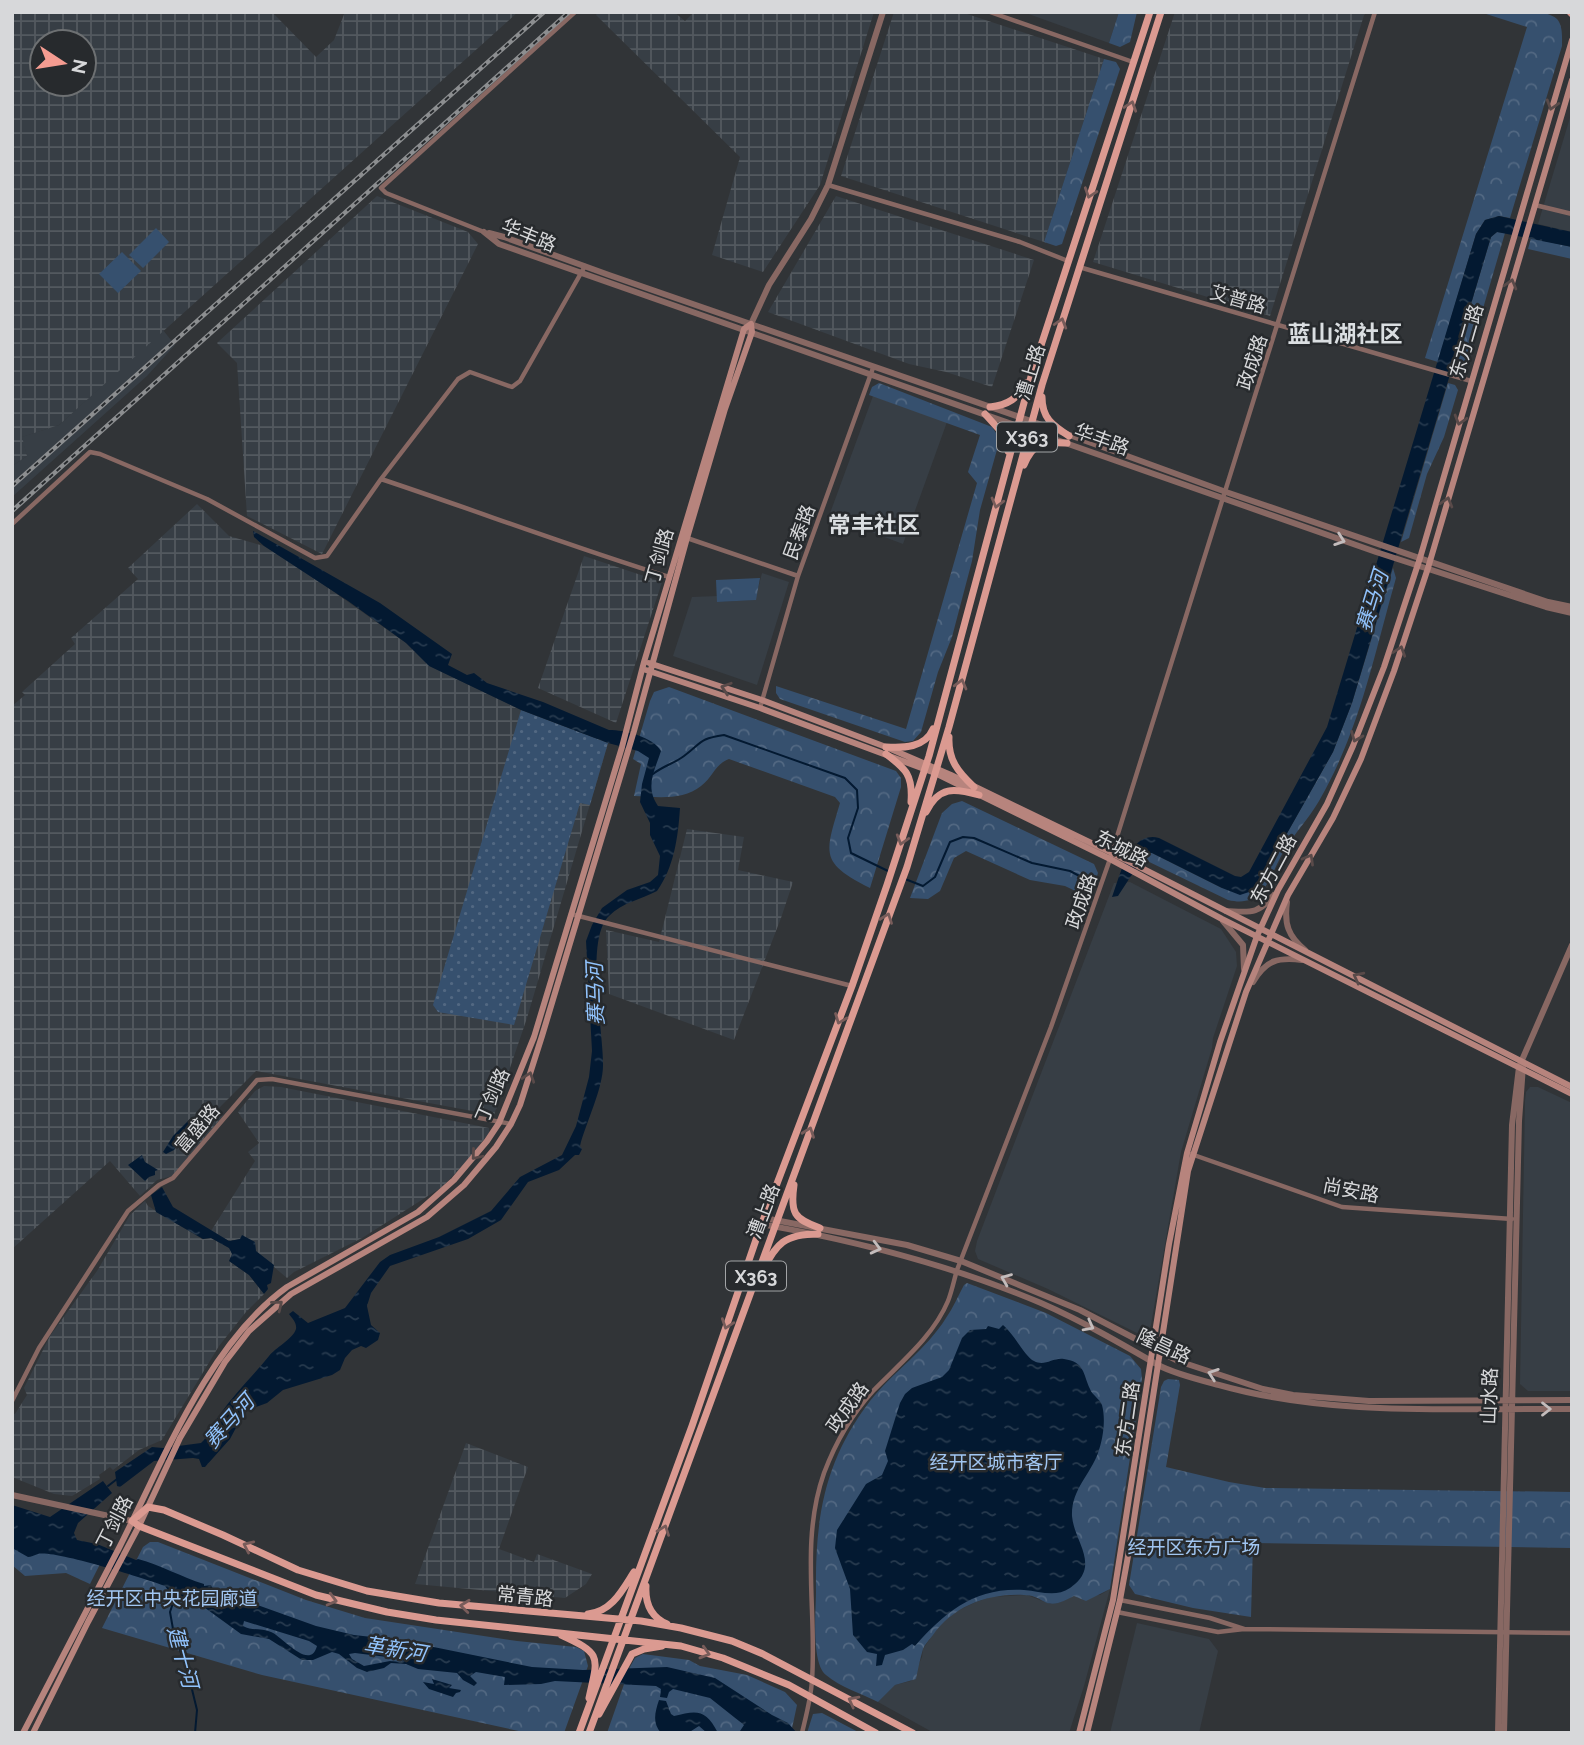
<svg xmlns="http://www.w3.org/2000/svg" width="1584" height="1745" font-family="Raleway,'Noto Sans SC',sans-serif">
<defs>
<pattern id="industrial-grid" width="8" height="8" patternUnits="userSpaceOnUse" patternTransform="scale(1.75)"><rect width="8" height="8" fill="#373e45"/><path d="M0 4h8M4 0v8" fill="none" stroke="#53595f"/></pattern>
<pattern id="grass-dots" width="8" height="8" patternUnits="userSpaceOnUse" patternTransform="scale(1.75)"><rect width="8" height="8" fill="#36506e"/><path d="M2 2h.1M6 6h.1" fill="none" stroke="#526882" stroke-width="1.8" stroke-linecap="round"/></pattern>
<pattern id="forest-crowns" width="20" height="18" patternUnits="userSpaceOnUse" patternTransform="scale(1.75)"><rect width="20" height="18" fill="#36506e"/><path d="M2 6a3 3 0 1 1 6 0M12 15a3 3 0 1 1 6 0" fill="none" stroke="#526882"/></pattern>
<pattern id="water-ripples" width="26" height="14" patternUnits="userSpaceOnUse" patternTransform="scale(1.75)"><rect width="26" height="14" fill="#031931"/><path d="M2 4q2-2 4 0t4 0M15 11q2-2 4 0t4 0" fill="none" stroke="#273a4e"/></pattern>
</defs>
<rect width="100%" height="100%" fill="#313437"/>
<path fill="#373e45" d="M1023,12H1119L1109,43Z
M1572,111V232L1538,224Z
M163,330L175,345L147,376L12,497V466L27,456L21,437L59,425Z
M873,396L947,422L903,544L829,516Z
M762,573L789,582L757,685L673,656L692,597L717,596V602L755,600Z
M1130,882L1221,929L1236,952L1237,966L1213,1038L1212,1048L1181,1152L1151,1325L1148,1331L1139,1334L1048,1289L978,1259L975,1251L977,1241L1022,1123L1114,883Z
M1530,1087H1538L1572,1103V1391H1528L1520,1384L1525,1101L1526,1092Z
M1110,1589L1084,1686L1069,1733H934L878,1702L895,1685L911,1681L922,1657L923,1649L938,1627L955,1612L976,1602L991,1597L1027,1595L1050,1604L1058,1603L1074,1596L1100,1595Z
M1137,1623L1209,1639L1218,1651L1199,1733H1110Z"/>
<path fill="url(#industrial-grid)" fill-rule="evenodd" d="M12,12H272L316,57L334,40L345,12H518L59,425L22,437L27,456L12,466ZM42,42H84V84H42Z
M598,12H674L685,21L694,12H874L820,185L763,272L712,255L740,157L596,15Z
M894,12H961L1104,59L1044,242L841,176Z
M1175,12H1365L1270,316L1093,262Z
M377,196L468,232L478,244L322,554L247,516L237,363L217,343Z
M836,196L1034,260L992,387L946,372L909,364L768,312Z
M197,504L229,536L264,546L307,573L406,643L430,666L521,710L608,743L527,1018L494,1115L256,1071L218,1109L223,1116L172,1176L157,1180L140,1196L110,1161L12,1249V706L25,695L22,692L75,644L71,638L138,579L128,568Z
M584,556L662,582L616,723L538,688Z
M687,829L744,837L738,870L793,882L781,918L734,1040L609,994L606,930L659,942Z
M264,1086L281,1087L489,1128V1133L466,1162L442,1187L362,1238L294,1272L287,1278L241,1239L229,1241L211,1231L255,1161L248,1152L259,1143L238,1112L255,1091Z
M145,1201L148,1206L202,1239L211,1238L229,1248L233,1253L229,1261L249,1275L264,1294L246,1312L219,1346L162,1440L139,1450L113,1470L110,1467L99,1475L100,1479L72,1496L54,1494L12,1477V1413L15,1414L27,1395L24,1388L50,1336L97,1271L130,1215Z
M466,1443L528,1467L499,1549L534,1562L537,1554L592,1574L586,1584L565,1598L415,1584Z"/>
<path fill="url(#grass-dots)" d="M521,710L608,743L590,805L580,803L514,1025L438,1012L433,1005Z"/>
<path fill="url(#forest-crowns)" d="M1119,12H1137L1130,42L1120,47L1109,43Z
M1480,12C1498,12 1544,7 1557,19C1563,26 1562,37 1562,46L1510,218L1499,216L1485,220L1476,234L1438,362L1425,358L1527,27Z
M1104,59L1116,62L1120,69L1062,244L1056,246L1044,242Z
M1497,232L1505,233L1466,367L1462,370L1452,368L1491,237Z
M1531,238L1572,247V259L1528,249Z
M879,383L992,427L1000,439L980,510L972,561L952,637L938,672L921,732L913,741L905,742L780,699L776,693V686L906,729L977,483L968,472L980,435L869,395L872,387Z
M1448,383L1455,385L1458,390L1444,437L1427,474L1409,538L1401,542Z
M1393,568L1396,578C1374,655 1360,730 1319,801C1309,818 1295,833 1285,849C1269,875 1266,909 1228,900L1141,858L1146,853H1152L1222,888L1255,890L1333,752L1352,703Z
M760,578L756,600L717,602L716,580Z
M669,687L896,771L901,778V787L870,888C819,862 825,854 840,803L835,797L729,759C715,764 713,777 701,786C683,801 656,797 634,796L641,764L633,759L650,701L654,692Z
M962,801L1094,864L1098,873L1090,898L1065,886L1030,880L966,851L954,858L940,891L928,899L910,898L942,813L952,804Z
M967,1283L1046,1313L1130,1356L1141,1369L1142,1379L1110,1589L1086,1601L1074,1596C1065,1600 1054,1608 1043,1601C1038,1598 1032,1595 1024,1595C989,1593 953,1606 933,1635C930,1639 925,1644 923,1649C920,1659 918,1669 916,1679L895,1685L878,1702C862,1694 840,1687 826,1675C811,1663 816,1611 816,1592C815,1519 824,1461 870,1401C893,1372 926,1350 946,1318C953,1308 958,1296 964,1285Z
M1168,1379L1179,1380L1180,1385L1166,1467L1229,1482L1265,1488L1572,1492V1548L1253,1543L1251,1617L1193,1608L1135,1594L1129,1585L1161,1387L1164,1381Z
M12,1534L103,1558L90,1584L66,1573L25,1576L12,1565Z
M150,1542H158L306,1600L365,1618L517,1641L576,1647L584,1651L588,1666L564,1733H528L262,1675L102,1628L143,1547Z
M643,1654L689,1660L700,1666L747,1675L785,1692L797,1705L791,1733H607L630,1667L635,1658Z
M822,1713L860,1733H807L813,1714Z"/>
<path fill="#36506e" d="M156,228L169,242L143,268L129,255Z
M122,252L141,271L118,293L99,274Z"/>
<path fill="url(#water-ripples)" fill-rule="evenodd" d="M1499,216L1572,232V247L1497,232L1491,237L1352,703L1333,752L1255,890L1240,895L1222,888L1152,853H1146L1118,896L1112,897C1120,877 1129,830 1159,838L1235,876L1241,877L1249,872L1327,727L1476,234L1485,220Z
M253,531L380,603L452,654L448,665L467,675L474,673L487,683L543,702L609,730C625,730 653,737 661,751C654,772 645,787 658,806L680,808C678,838 674,867 657,891C640,900 623,902 609,916C585,939 603,1029 603,1063C604,1087 586,1122 580,1146L582,1149L579,1155H575L559,1170L528,1182L501,1220L468,1239L390,1266L371,1293L367,1306L371,1325L380,1333L378,1340L366,1348L361,1346L352,1350L345,1358L340,1370L332,1375L283,1390L267,1403L245,1411L230,1439L205,1467H202L199,1459L193,1458L154,1461L120,1487L117,1486L115,1472L152,1447L163,1448L201,1443C209,1436 212,1424 219,1416C234,1394 252,1377 269,1356C275,1348 293,1339 296,1329C297,1323 292,1318 289,1314L293,1311L308,1323L345,1308L380,1262L390,1255L439,1237L491,1211L520,1177L562,1155L576,1126L589,1077L592,1051L586,941L592,925L602,908L627,890L650,882L658,875L660,856L650,835V823L640,802L642,784L649,758L638,751L608,743L521,710L429,666L406,643L348,601L264,546L254,537Z
M190,1119H194L204,1129L200,1133L192,1128L174,1150L166,1154L163,1152L173,1136Z
M142,1155L145,1162L158,1170L155,1171V1175L149,1177L145,1181L128,1165Z
M162,1187L173,1207L229,1241L240,1239L242,1235L255,1242L256,1251L274,1265L271,1283L267,1285L268,1289L264,1294L249,1275L229,1261L232,1254L229,1248L211,1238L203,1239L156,1212L151,1195Z
M1003,1325C1014,1334 1026,1358 1034,1361C1045,1367 1053,1357 1064,1359C1085,1362 1083,1374 1090,1389C1092,1395 1100,1399 1102,1405C1106,1420 1103,1439 1098,1453C1090,1475 1071,1490 1072,1516C1074,1542 1102,1566 1070,1588C1055,1598 1040,1591 1024,1590C975,1587 945,1612 915,1646L912,1644L903,1650L885,1655L882,1665L876,1666L877,1654L867,1652L853,1635L850,1589L835,1548L837,1530L866,1484L882,1475L888,1461L885,1451L900,1403L905,1394L912,1388L942,1377L949,1370L962,1338L970,1330L986,1329L988,1326L999,1329Z
M103,1481L112,1493L78,1523L74,1533L77,1540L97,1544L136,1560L138,1559C161,1565 181,1577 204,1584V1586L211,1585L213,1589L316,1626L354,1635L399,1640L532,1667L583,1670L667,1667L715,1678L772,1715L788,1723L797,1733H742L740,1731L744,1725L710,1698L673,1689L669,1692L667,1698L660,1697L661,1689L656,1686L555,1681L541,1684L504,1685L505,1677L476,1672L470,1676L477,1683L474,1686L463,1680L457,1673L418,1669L406,1664L391,1663L384,1668L367,1672L357,1668L339,1654L332,1652L313,1660H302L269,1639L241,1634L201,1605L192,1603L170,1593L165,1586C145,1579 55,1550 38,1554C34,1555 31,1557 28,1557L12,1548V1505L50,1517ZM244,1621L309,1641L317,1646C310,1672 282,1636 271,1632C262,1628 252,1631 243,1626ZM355,1653L403,1659L402,1662L390,1661L364,1666L352,1659L349,1654Z
M432,1679L452,1685L449,1688L461,1690L460,1692L456,1693L453,1697L429,1689L423,1682L434,1684Z
M659,1700L666,1701L671,1714L674,1716C697,1710 706,1709 718,1733H707L699,1726L688,1733H661C652,1723 655,1712 659,1700Z"/>
<g fill="none" stroke-linecap="round" stroke-linejoin="round">
<path stroke="#031931" stroke-width="2" d="M653,774C663,766 675,763 684,756C703,742 698,739 724,735L845,778L857,790L858,808L848,838L851,853L890,872
M905,879L923,886L935,877L950,842L963,837L974,838L1032,863L1070,871L1087,880
M108,1486L117,1479
M176,1594L170,1612L173,1629L189,1677L197,1710L195,1733"/>
<path stroke="#886863" stroke-width="4.5" d="M990,12L1133,62
M828,185L1020,242L1068,261
M1535,205L1572,214
M484,232L386,193L381,188L575,12
M1079,267L1471,381
M381,479C477,511 572,547 669,577
M12,524L90,452L100,454L207,499L315,558L327,556L381,479L458,379L470,372L512,387L520,381L585,266
M687,538L798,576
M760,708L798,576L873,368
M571,914L852,986
M1191,1154L1342,1207L1512,1219
M12,1401L39,1348L128,1211L159,1185L173,1178L257,1080L272,1079L511,1124
M1120,1600L1210,1618L1244,1629
M1117,1612L1218,1632L1244,1629L1572,1633
M802,1733C806,1716 811,1698 812,1680C817,1611 800,1541 824,1473C835,1444 852,1414 873,1391C899,1364 933,1337 948,1301C952,1291 954,1280 957,1270L1051,1027L1110,859L1375,12"/>
<path stroke="#886863" stroke-width="6" d="M484,232L499,244L1376,552L1546,607L1572,613
M489,233L504,237L609,275L1031,421L1226,492L1548,602L1572,607
M751,324L769,285L811,219L828,185L883,12
M1287,902C1284,924 1288,936 1305,950
M1226,911C1251,912 1257,915 1274,895
M1223,921L1243,945L1244,969
M1253,982C1266,960 1278,957 1302,960
M764,1218L907,1245L961,1261L1080,1310L1178,1361L1263,1389L1293,1395L1369,1401L1572,1400
M761,1224C858,1241 951,1265 1041,1303C1082,1321 1120,1343 1158,1365C1175,1374 1200,1380 1219,1385C1332,1417 1455,1408 1572,1409
M12,1495L132,1521
M1498,1733L1512,1125L1519,1067L1572,945
M1504,1733L1519,1121L1523,1066"/>
<path stroke="#b7847d" stroke-width="6" d="M649,663L762,700L886,747L951,775L1112,853L1572,1087
M646,670L760,708L935,773L1110,859L1222,919L1572,1094
M23,1733C55,1671 87,1610 119,1548C162,1463 208,1344 287,1287L418,1212L454,1180L487,1141L499,1123L534,1037L622,747L644,662L744,329L751,324
M33,1733L88,1622L139,1526L180,1438L225,1362L249,1331L291,1294L427,1217L464,1185L496,1147L511,1124L520,1105L542,1036L634,731L687,538L725,409L752,332L751,324
M1079,1733L1113,1600L1169,1244L1187,1153L1220,1042L1257,936L1278,890L1327,804L1353,746L1384,667L1420,558L1572,40
M1087,1733L1120,1600L1130,1545L1188,1171L1246,992L1288,895L1333,818L1361,759L1394,671L1428,568L1572,80"/>
<path stroke="#db9a91" stroke-width="7" d="M1570,12L1572,14
M1042,397C1042,418 1052,425 1069,436
M990,407C1008,405 1017,399 1026,383
M985,414L1005,436L1008,451
M1024,465C1034,441 1043,442 1067,443
M949,737C948,760 958,772 974,787
M886,747C903,748 925,748 933,729
M886,754C906,769 913,775 911,802
M926,812C939,786 954,788 979,795
M794,1185C790,1213 794,1219 820,1228
M762,1272C776,1243 785,1234 818,1234
M646,1586C645,1603 651,1617 667,1624
M588,1614C612,1612 623,1589 634,1572
M561,1635C603,1654 598,1657 589,1698
M599,1714L632,1654L644,1649L662,1646
M579,1733L692,1426L759,1231L852,986L887,885L929,756L1032,373L1150,12
M589,1733L907,867L949,727L1042,385L1161,12
M876,1733L789,1685L723,1658L681,1646L436,1620L387,1612L316,1595L139,1526L132,1521L148,1507L164,1510L223,1535L298,1570L367,1591L439,1603L641,1621L681,1628L732,1641L763,1654L913,1733"/>
<g stroke="#8c8e90" stroke-width="4.5">
<path id="rail" d="M12,486L544,12
M12,511L569,12"/>
</g>
<use href="#rail" stroke="#272a2d" stroke-width="2" stroke-dasharray="5" stroke-linecap="butt"/>
</g>
<defs><path id="oneway-chevron" d="M-2-3.5L2.5 0L-2 3.5" fill="none" stroke-width="1.6" stroke-linecap="round" stroke-linejoin="round" transform="scale(1.75)"/></defs>
<g stroke="#594a49">
<use href="#oneway-chevron" transform="translate(1552 105) rotate(107)"/>
<use href="#oneway-chevron" transform="translate(1511 284) rotate(-74)"/>
<use href="#oneway-chevron" transform="translate(1460 420) rotate(106)"/>
<use href="#oneway-chevron" transform="translate(1447 502) rotate(-74)"/>
<use href="#oneway-chevron" transform="translate(1400 651) rotate(-72)"/>
<use href="#oneway-chevron" transform="translate(726 688) rotate(-162)"/>
<use href="#oneway-chevron" transform="translate(1356 737) rotate(112)"/>
<use href="#oneway-chevron" transform="translate(1309 859) rotate(-60)"/>
<use href="#oneway-chevron" transform="translate(1358 977) rotate(-153)"/>
<use href="#oneway-chevron" transform="translate(529 1077) rotate(-72)"/>
<use href="#oneway-chevron" transform="translate(476 1155) rotate(130)"/>
<use href="#oneway-chevron" transform="translate(278 1305) rotate(-39)"/>
</g>
<g stroke="#785c5a">
<use href="#oneway-chevron" transform="translate(1131 106) rotate(-72)"/>
<use href="#oneway-chevron" transform="translate(1090 193) rotate(108)"/>
<use href="#oneway-chevron" transform="translate(1061 323) rotate(-73)"/>
<use href="#oneway-chevron" transform="translate(997 503) rotate(105)"/>
<use href="#oneway-chevron" transform="translate(961 684) rotate(-75)"/>
<use href="#oneway-chevron" transform="translate(902 840) rotate(107)"/>
<use href="#oneway-chevron" transform="translate(887 918) rotate(-70)"/>
<use href="#oneway-chevron" transform="translate(840 1019) rotate(111)"/>
<use href="#oneway-chevron" transform="translate(809 1132) rotate(-70)"/>
<use href="#oneway-chevron" transform="translate(727 1324) rotate(109)"/>
<use href="#oneway-chevron" transform="translate(664 1530) rotate(-70)"/>
<use href="#oneway-chevron" transform="translate(248 1546) rotate(-155)"/>
<use href="#oneway-chevron" transform="translate(332 1600) rotate(15)"/>
<use href="#oneway-chevron" transform="translate(465 1606) rotate(-174)"/>
<use href="#oneway-chevron" transform="translate(705 1653) rotate(16)"/>
<use href="#oneway-chevron" transform="translate(853 1701) rotate(-152)"/>
</g>
<g stroke="#c3bcbc">
<use href="#oneway-chevron" transform="translate(1340 540) rotate(19)"/>
<use href="#oneway-chevron" transform="translate(876 1248) rotate(14)"/>
<use href="#oneway-chevron" transform="translate(1006 1279) rotate(-158)"/>
<use href="#oneway-chevron" transform="translate(1089 1326) rotate(28)"/>
<use href="#oneway-chevron" transform="translate(1213 1374) rotate(-161)"/>
<use href="#oneway-chevron" transform="translate(1546 1409)"/>
</g>
<g text-anchor="middle" dominant-baseline="central" stroke-width="5" stroke-linejoin="round" paint-order="stroke">
<g fill="#272a2d" stroke="#a2a4a6" stroke-width="2">
<rect x="997" y="422.5" width="60" height="29" rx="5"/>
<rect x="726" y="1261.5" width="60" height="29" rx="5"/>
</g>
<g font-size="18" font-weight="bold" fill="#d7d8da">
<text x="1027" y="437">X363</text>
<text x="756" y="1276">X363</text>
</g>
<g font-size="19" fill="#d7d8da" stroke="#272a2d">
<text transform="translate(529 235) rotate(22)">华丰路</text>
<text transform="translate(1238 299) rotate(16)">艾普路</text>
<text transform="translate(1466 341) rotate(-74)">东方二路</text>
<text transform="translate(1252 362) rotate(-72)">政成路</text>
<text transform="translate(1030 372) rotate(-73)">漕上路</text>
<text transform="translate(1102 439) rotate(20)">华丰路</text>
<text transform="translate(799 532) rotate(-70)">民泰路</text>
<text transform="translate(659 556) rotate(-74)">丁剑路</text>
<text transform="translate(1122 848) rotate(27)">东城路</text>
<text transform="translate(1273 869) rotate(-62)">东方二路</text>
<text transform="translate(1081 901) rotate(-71)">政成路</text>
<text transform="translate(492 1095) rotate(-66)">丁剑路</text>
<text transform="translate(197 1128) rotate(-50)">富盛路</text>
<text transform="translate(1351 1190) rotate(11)">尚安路</text>
<text transform="translate(763 1211) rotate(-69)">漕上路</text>
<text transform="translate(1164 1346) rotate(25)">隆昌路</text>
<text transform="translate(1489 1396) rotate(-88)">山水路</text>
<text transform="translate(847 1407) rotate(-54)">政成路</text>
<text transform="translate(1127 1419) rotate(-82)">东方二路</text>
<text transform="translate(114 1522) rotate(-63)">丁剑路</text>
<text transform="translate(525 1596) rotate(6)">常青路</text>
</g>
<g font-size="19" fill="#a1c6f2" stroke="#272a2d">
<text x="996" y="1462">经开区城市客厅</text>
<text x="1194" y="1547">经开区东方广场</text>
<text x="172" y="1598">经开区中央花园廊道</text>
</g>
<g font-size="21" font-style="italic" fill="#91c3fd" stroke="#272a2d">
<text transform="translate(1372 601) rotate(-73)">赛马河</text>
<text transform="translate(595 994) rotate(-92)">赛马河</text>
<text transform="translate(229 1421) rotate(-48)">赛马河</text>
<text transform="translate(395 1649) rotate(9)">革新河</text>
<text transform="translate(183 1657) rotate(75)">建十河</text>
</g>
<g font-size="23" font-weight="bold" fill="#dadee1" stroke="#272a2d">
<text x="1345" y="333">蓝山湖社区</text>
<text x="874" y="524">常丰社区</text>
</g>
</g>
<rect width="1584" height="1745" fill="none" stroke="#d7d8da" stroke-width="28"/>
<g transform="translate(63 63) rotate(102)"><circle r="33" fill="#272a2d" stroke="#6d7072" stroke-width="2"/>
<path d="M0-5L12 26L0 18L-12 26Z" fill="#f59c91"/>
<text y="-10" font-size="19" font-weight="bold" text-anchor="middle" fill="#d7d8da">N</text>
</g>
</svg>
